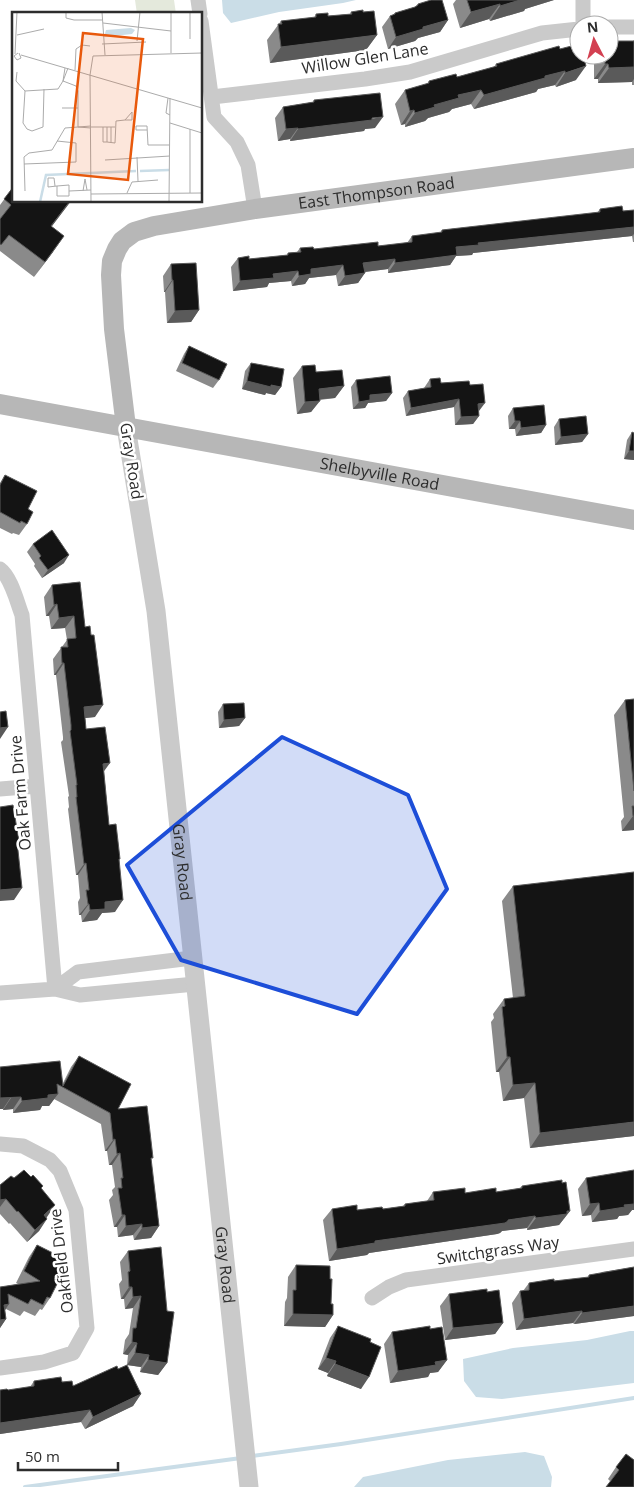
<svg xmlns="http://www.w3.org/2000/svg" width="634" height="1487" font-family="'Open Sans',sans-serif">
<rect width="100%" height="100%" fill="#fff"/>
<path fill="#e4e9dc" d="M135,0H174L176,14H137Z"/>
<path fill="#cadde7" d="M222,0H356L343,3L279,12L231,23L223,13Z
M630,1331H634V1383L502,1399L476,1397L464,1381L463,1359L513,1348L587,1340Z
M525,1452L544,1456L552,1477L551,1487H354L363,1477L448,1460Z"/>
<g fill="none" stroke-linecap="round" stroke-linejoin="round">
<path stroke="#cadde7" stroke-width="4" d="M252,1456L341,1444L634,1398
M25,1487L241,1458"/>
<path stroke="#cacaca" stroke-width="15" d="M198,0L200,14
M583,0V25
M201,21L214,117L237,142L248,165L255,209
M609,27H634
M212,97L365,79L410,72L542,33L579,29
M0,569C11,577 17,602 22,615L55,989L0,993
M0,789L37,786
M192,958L78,972L55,989L80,995L195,984
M0,1144L23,1146L50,1160L60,1171L76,1210L87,1328L73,1353L44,1362L0,1368
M372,1298L389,1287L406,1280L634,1249"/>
<path stroke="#cacaca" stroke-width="19" id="s1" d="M126,427L156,611L249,1487"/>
<g stroke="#b7b7b7" stroke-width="20">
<path id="s2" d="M0,404L634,520"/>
<path id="s3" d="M126,427L114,329L111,275L112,261L117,249L122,241L134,232L154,226L255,209L634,158"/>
</g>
</g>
<path fill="#8a8a8a" d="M456,0H554L525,9L524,11L490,21L489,19L460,28L453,4Z
M418,4L448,20L440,32L418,38L415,41L388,49L382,27L390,16L393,15L395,13L415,7Z
M351,12H363L377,35L366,50L270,63L267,40L281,21L314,18L316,14L328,16L350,14Z
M634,40V85H632V82L598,83V79H594V57L595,55H609L633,41Z
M560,49L576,80L556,87L555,85L538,89L536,92L474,109L471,104L452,109L449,112L428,118L425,121L405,127V124L401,125L395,104L405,90L427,84L429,81L457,77L494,67L496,64Z
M314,100L375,128L365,129L364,131L290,141V139L278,141L275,118L283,107L313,102Z
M14,186V201H71L51,227L53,252L34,277L0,251V205Z
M600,209L623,211L634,210V242H633L632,236L473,253L472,255L456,256L450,265L388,273V269L365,272L358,283L338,286L336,275L309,278L305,284L292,286L291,281L269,283L267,287L233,291L231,267L238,258L249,259L287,255L288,253L297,252L300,248L314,249L378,246L407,243L412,236L440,233L442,230L597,213Z
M171,264L199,310L191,322L167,323L165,292H164L163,276Z
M189,346L219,380L213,388L176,371L184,354Z
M251,363L281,387L275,395L266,393L265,395L242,389L245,371Z
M302,366L316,372L344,386L335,398L320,400L311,412L297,414L293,378Z
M430,379L441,383L470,385L479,411V416L473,424L455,425L454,407L406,416L403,398L408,391L424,388Z
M356,380L392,393L386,401L368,403L365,408L353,409L351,387Z
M513,408L546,425L541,433L516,436L515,429H509L508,416Z
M559,419L588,434L582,442L555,445L554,427Z
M632,432L634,460L624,459L627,440Z
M5,475L28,509L27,524L19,535L13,533L12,534L0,528V483Z
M33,544L64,563L42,578L34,566L35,564L27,552Z
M80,582L95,717L85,718L86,729L104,772L109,825L119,861L115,912L102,913L97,920L82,922L81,915H79L78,902L80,898L78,875H76L68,809L69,807L68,797L69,796L61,742L63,740V737L56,675H54L53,659L67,640L65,628L51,629L49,616H46L44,597L52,585Z
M634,699V830L622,831L621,821L624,817L614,715L625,700Z
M223,704L245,718L239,726L219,728L218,712Z
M513,886L634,1136L530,1148L524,1098L503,1101L499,1072H496L491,1022L494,1018L493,1014L504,999L513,998L502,901Z
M79,1056L118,1109L151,1161L159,1226L151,1238L134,1240L133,1235L118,1237L117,1227H114L109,1200L113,1195L112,1190L115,1187L112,1165H109L107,1151H105L101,1124L54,1099L49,1106H42L40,1110L13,1113V1109L3,1110L0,1067L63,1083L71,1067Z
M31,1177L43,1186L41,1188L47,1217L39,1231L27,1242L10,1223L9,1224L0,1214V1185L14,1178Z
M586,1178L632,1210L628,1215L619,1216L617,1219L592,1222L591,1215L582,1216L578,1189Z
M522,1186L570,1211L559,1225L527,1230V1228L502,1231L500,1233L497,1234L369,1253L367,1255L329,1261L323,1220L332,1209L357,1210L383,1209L403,1206L405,1204L427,1201L433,1192L465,1193L496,1192L520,1188Z
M37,1245L51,1256L59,1272L50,1298L42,1310L40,1309L35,1316L24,1311L20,1316L6,1309L5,1310L6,1319L0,1328V1287L18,1284L16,1283L29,1257Z
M128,1251L167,1363L158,1375L140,1372L141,1367L127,1365L128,1355L123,1354L125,1340L129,1334L133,1308L125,1309L124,1299H121L119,1284L122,1280L120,1262Z
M296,1265L330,1279L331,1304L333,1315L325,1327L284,1326L285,1302L287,1298L288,1277Z
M634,1267V1316L574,1324L573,1323L516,1330L512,1303L520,1291H523L529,1283L587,1278L589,1275L601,1274L602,1272Z
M487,1292L503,1323L495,1334L445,1340L440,1306L449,1294Z
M338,1326L370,1342L361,1389L327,1376L328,1373L318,1369L330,1338Z
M430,1329L447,1360L438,1372L430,1373L428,1377L390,1383L384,1344L392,1332Z
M118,1369L141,1394L133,1406L85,1429L81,1422L0,1434V1390H8L30,1387L34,1381L62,1382L73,1386Z
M634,1460L610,1481L608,1479L616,1467Z"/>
<path fill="#5a5a5a" d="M520,0H554L525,9L524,11L490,21L500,6Z
M500,4L489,19L460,28L471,12Z
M448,20L440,32L418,38L415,41L388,49L396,37L423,27Z
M377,35L366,50L270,63L281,47Z
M605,64H608L598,79H594Z
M586,66L576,80L556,87L565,73Z
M634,67V79L632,82L598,83L609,68Z
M565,71L555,85L538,89L536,92L474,109L484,95L545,76Z
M481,90L471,104L452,109L449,112L428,118L425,121L405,127L415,113L458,95Z
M414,110L405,124L401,125L410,111Z
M383,117L375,128L365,129L364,131L290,141L298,129Z
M298,128L290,139L278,141L286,129Z
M70,201H71L40,242L51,226Z
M634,227V234L632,236L473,253L472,255L456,256L450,265L388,273L395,263L456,247L478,243Z
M64,236L53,252L34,277L45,262Z
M395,259L388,269L356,273L363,263Z
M343,265L336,275L309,278L305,284L292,286L299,276L311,269Z
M298,271L291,281L269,283L267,287L233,291L240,281L273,274Z
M365,273L358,283L338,286L345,276Z
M172,280H173L165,292H164Z
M199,310L191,322L167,323L175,311Z
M247,381L281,387L275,395L266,393L265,395L242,389Z
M344,386L335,398L311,400L319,389Z
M392,393L386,401L368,403L365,408L353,409L359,402L370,395Z
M459,399L454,407L406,416L411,408Z
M320,401L311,412L297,414L305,402Z
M485,403L479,411L472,412L478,404Z
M479,416L473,424L455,425L461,417Z
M515,421H520L515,429H509Z
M546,425L541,433L516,436L521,428Z
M588,434L582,442L555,445L561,437Z
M629,451H634V460L624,459Z
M69,555L64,563L42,578L48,570Z
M57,604L49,616H46L54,605Z
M74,616L65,628L51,629L59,618Z
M62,663H64L56,675H54Z
M103,705L95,717L76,719L84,707Z
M245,718L239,726L219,728L224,720Z
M8,727L0,739V728Z
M110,763L102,774L103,764Z
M633,816H634V830L622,831Z
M86,863L78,875H76L84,864Z
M22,888L14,900L0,901V890Z
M123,900L115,912L102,913L97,920L82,922L90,910L105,902Z
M88,904H89L81,915H79Z
M507,1057H510L499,1072H496Z
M535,1083L524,1098L503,1101L513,1085Z
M58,1094L49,1106H42L40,1110L13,1113L22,1101L48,1095Z
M11,1097L3,1109H0V1098Z
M21,1097L13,1109L3,1110L11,1098Z
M634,1122V1136L530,1148L540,1133Z
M115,1139L107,1151H105L113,1140Z
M120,1153L112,1165H109L117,1154Z
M6,1199L0,1207V1200Z
M634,1201V1210H632L628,1215L619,1216L617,1219L592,1222L600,1211L624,1205Z
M599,1203L591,1215L582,1216L590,1204Z
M55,1205L47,1217L35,1227L44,1215Z
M570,1211L559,1225L527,1230L536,1218Z
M122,1215H125L117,1227H114Z
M535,1216L527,1228L502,1231L500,1233L497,1234L369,1253L367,1255L329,1261L337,1249L375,1241L508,1220Z
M47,1219L39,1231L27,1242L35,1230Z
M142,1224L133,1235L118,1237L126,1226Z
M159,1226L151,1238L134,1240L142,1228Z
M129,1287H132L124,1299H121Z
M141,1296L133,1308L125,1309L133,1297Z
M9,1304L1,1316L4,1305Z
M634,1306V1316L574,1324L582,1313Z
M582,1311L573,1323L516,1330L524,1319Z
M293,1314L333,1315L325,1327L284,1326Z
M6,1319L0,1328V1320Z
M503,1323L495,1334L445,1340L453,1328Z
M132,1342L137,1343L128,1355L123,1354Z
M135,1353L149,1355L141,1367L127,1365Z
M326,1358L336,1361L328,1373L318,1369Z
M148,1360L167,1363L158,1375L140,1372Z
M447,1360L438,1372L430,1373L428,1377L390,1383L398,1371L435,1362Z
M335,1364L369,1377L361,1389L327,1376Z
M141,1394L133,1406L85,1429L93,1417Z
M90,1410L81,1422L0,1434V1423Z"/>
<path fill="#141414" stroke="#5a5a5a" d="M431,0H442L448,20L423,27V29L396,37L390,16L395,14V13L415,7L418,5V4Z
M467,0H520L500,6V4L471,12Z
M363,10V12L374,11L377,35L281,47L278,24H282L281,21L316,17V14L328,13V16L352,14L351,12Z
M609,41H634V67L609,68L608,64H605V55H609Z
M579,44V55H583L586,66L565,73V71L545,76V78L484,95L481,90L458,95L459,98L434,105L435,107L415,113L414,110L410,111L405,90L429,83V81L456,74L457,77L497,66L496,64L559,46L560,49Z
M380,93L383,117L372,118V120L298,129V128L286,129L283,107L314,102V100Z
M14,186V201H70L51,226L64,236L45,262L9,235L1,245L0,244V219L11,205L4,199Z
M622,206L623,211L634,210V227L478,243L479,245L456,247L457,255L395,263V259L363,263L365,273L345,276L343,265L311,269V274L299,276L298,271L273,274L274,278L240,281L238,258L249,256V259L288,255V253L301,252L300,248L313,247L314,249L378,242V246L412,242V236L442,232V230L600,212V209Z
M196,263L199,310L175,311L173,280H172L171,264Z
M189,346L227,364L219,380L182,363Z
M251,363L284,369L281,387L271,385V387L247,381Z
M315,365L316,372L342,370L344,386L319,389L320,401L305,402L302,366Z
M390,376L392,393L370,395V400L359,402L356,380Z
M440,378L441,383L469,381L470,385L483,384L485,403L478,404L479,416L461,417L459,399L411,408L408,391L431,387L430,379Z
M544,405L546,425L521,428L520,421H515L513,408Z
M586,416L588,434L561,437L559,419Z
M632,432L634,433V451H629Z
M5,475L37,491L28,509L33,512L27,524L21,521L20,523L0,512V485Z
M52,530L69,555L48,570L39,558L41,556L33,544Z
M80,582L85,627L90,626L91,635H94L103,705L84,707L86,729L105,727L110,763L103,764L109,825L116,824L120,859H119L123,900L105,902V909L90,910L89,904H88L86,890H89L86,863L84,864L76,797H77L76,785H77L70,731L71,730V725L64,663H62L61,647H68L67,639L76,638L74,616L59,618L57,604L54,605L52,585Z
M634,699V791L625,700Z
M244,703L245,718L224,720L223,704Z
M6,711L8,727L0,728V712Z
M13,805L19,841H17L22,888L0,890V807Z
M632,806H634V816H633Z
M634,872V1122L540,1133L535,1083L513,1085L510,1057H507L502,1007L505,1006L504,999L525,996L513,886Z
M79,1056L131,1084L118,1109L147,1106L153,1158H151L159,1226L142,1228V1224L126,1226L125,1215H122L118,1188H122L121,1178H123L120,1153L117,1154L115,1139L113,1140L110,1113L57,1084L58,1094L48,1095V1098L22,1101L21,1097L0,1098V1067L60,1061L63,1086Z
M24,1170L31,1177L33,1175L43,1186L41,1188L55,1205L44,1215L47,1219L35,1230L18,1211L17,1212L6,1199L0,1200V1185L11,1176L14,1178Z
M634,1170V1204L624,1205L625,1207L600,1211L599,1203L590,1204L586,1178Z
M562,1180V1183L566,1182L570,1211H567V1214L536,1218L535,1216L508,1220V1221L505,1223L375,1241V1243L337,1249L332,1209L357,1205V1210L382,1207L383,1209L405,1206V1204L434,1200L433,1192L465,1188V1193L496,1188V1192L522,1188V1186Z
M37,1245L53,1253L51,1256L64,1263L59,1272L62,1274L50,1298L47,1297L43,1305L31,1299L28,1304L8,1294L9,1304L4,1305L6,1319L0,1320V1287L40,1281L24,1271Z
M161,1247L167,1311L174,1312L167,1363L148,1360L149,1355L135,1353L137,1343L132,1342L133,1328H136L141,1296L133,1297L132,1287H129L128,1272L130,1271L128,1251Z
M296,1265L330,1266V1279H332L331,1304H333V1315L293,1314V1290H296Z
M634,1267V1306L582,1313V1311L524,1319L520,1291L529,1290V1283L554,1279V1281L589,1277V1275Z
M487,1289V1292L499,1290L503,1323L453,1328L449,1294Z
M338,1326L371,1339L370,1342L381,1347L369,1377L335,1364L336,1361L326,1358Z
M430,1326V1329L442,1327L447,1360L435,1362L436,1365L398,1371L392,1332Z
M127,1365L141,1394L93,1417L90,1410L0,1423V1390L7,1389L8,1390L34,1386V1381L61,1377L62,1382L72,1381L73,1386L117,1366L118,1369Z
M626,1454L634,1460V1487H606L619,1470L616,1467Z"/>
<path fill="#1d4ed8" fill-opacity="0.2" stroke="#1d4ed8" stroke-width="4" stroke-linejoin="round" d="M282,737L408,795L447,889L357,1014L181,960L127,865Z"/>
<g text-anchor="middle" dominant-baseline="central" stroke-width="5" stroke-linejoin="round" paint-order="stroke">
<g font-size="16" fill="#2d2d2d" stroke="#fff">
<text transform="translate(365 58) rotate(-9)">Willow Glen Lane</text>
<text stroke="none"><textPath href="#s3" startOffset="450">East Thompson Road</textPath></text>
<text transform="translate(132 461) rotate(81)">Gray Road</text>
<text stroke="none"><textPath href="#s2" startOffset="386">Shelbyville Road</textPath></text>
<text transform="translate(20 793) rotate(-95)">Oak Farm Drive</text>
<text stroke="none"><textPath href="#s1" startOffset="439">Gray Road</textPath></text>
<text transform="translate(498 1250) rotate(-8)">Switchgrass Way</text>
<text transform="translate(61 1261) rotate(-97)">Oakfield Drive</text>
<text stroke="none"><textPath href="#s1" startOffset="844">Gray Road</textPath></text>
</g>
</g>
<g transform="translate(12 12)">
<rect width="190" height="190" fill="#fff"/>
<path d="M119,16L123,18L120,22L92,25L94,18Z" fill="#cadde7"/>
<path fill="none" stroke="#cadde7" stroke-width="2.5" d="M128,159L157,158M28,190L34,163L124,159"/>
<path fill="none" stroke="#ababab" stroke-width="1" d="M54,0V6L62,8H90M90,0L93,43M159,0V41M178,0V27M91,11L159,19M5,23L32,17M125,29L128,0M90,32L134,30M6,41L2,44L5,48L9,46L7,41M3,42L5,0M9,43L190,96M53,56L51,69L56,56M63,58L64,37L70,33L78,34M5,60L4,69L13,79M78,63L79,190M78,63L81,44L190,41M190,74V90M13,79L46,77L51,69L64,74L66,79V115L53,116L40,138L17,141L12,145L13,179M13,79L11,111L15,117L20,119L31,115L32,77M156,86L154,101L158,103M50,96H66M158,111L190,121M79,114L66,115L79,116M79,115H103M91,115V130H95M95,115V130L103,131L104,109L113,108L120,100V108H113M99,115V131M135,118H124V114H135L136,133H158M125,145L126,169M93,148L158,144M12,152L64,150V131L45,129M43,174L42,166H36V175L45,174V184H57V179L79,178M45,174L57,173V179M71,179L73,167L75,178M115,181L120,170L146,168M178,181V117M79,182L190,181M157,190L158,86"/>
<path fill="#e8590c" fill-opacity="0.15" stroke="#e8590c" stroke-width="2.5" d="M71,21L131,27L116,168L56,162Z"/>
<rect width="190" height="190" fill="none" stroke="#2d2d2d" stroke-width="2.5"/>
</g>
<g transform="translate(594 40) rotate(354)"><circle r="24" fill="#ffffff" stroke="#ababab"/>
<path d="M0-4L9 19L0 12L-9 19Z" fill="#d34051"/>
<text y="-8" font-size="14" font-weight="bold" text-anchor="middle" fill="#2d2d2d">N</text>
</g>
<path d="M18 1462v8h100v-8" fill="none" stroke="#2d2d2d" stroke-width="2.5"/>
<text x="25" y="1462" font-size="15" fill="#2d2d2d" stroke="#ffffff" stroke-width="4" paint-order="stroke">50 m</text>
</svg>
